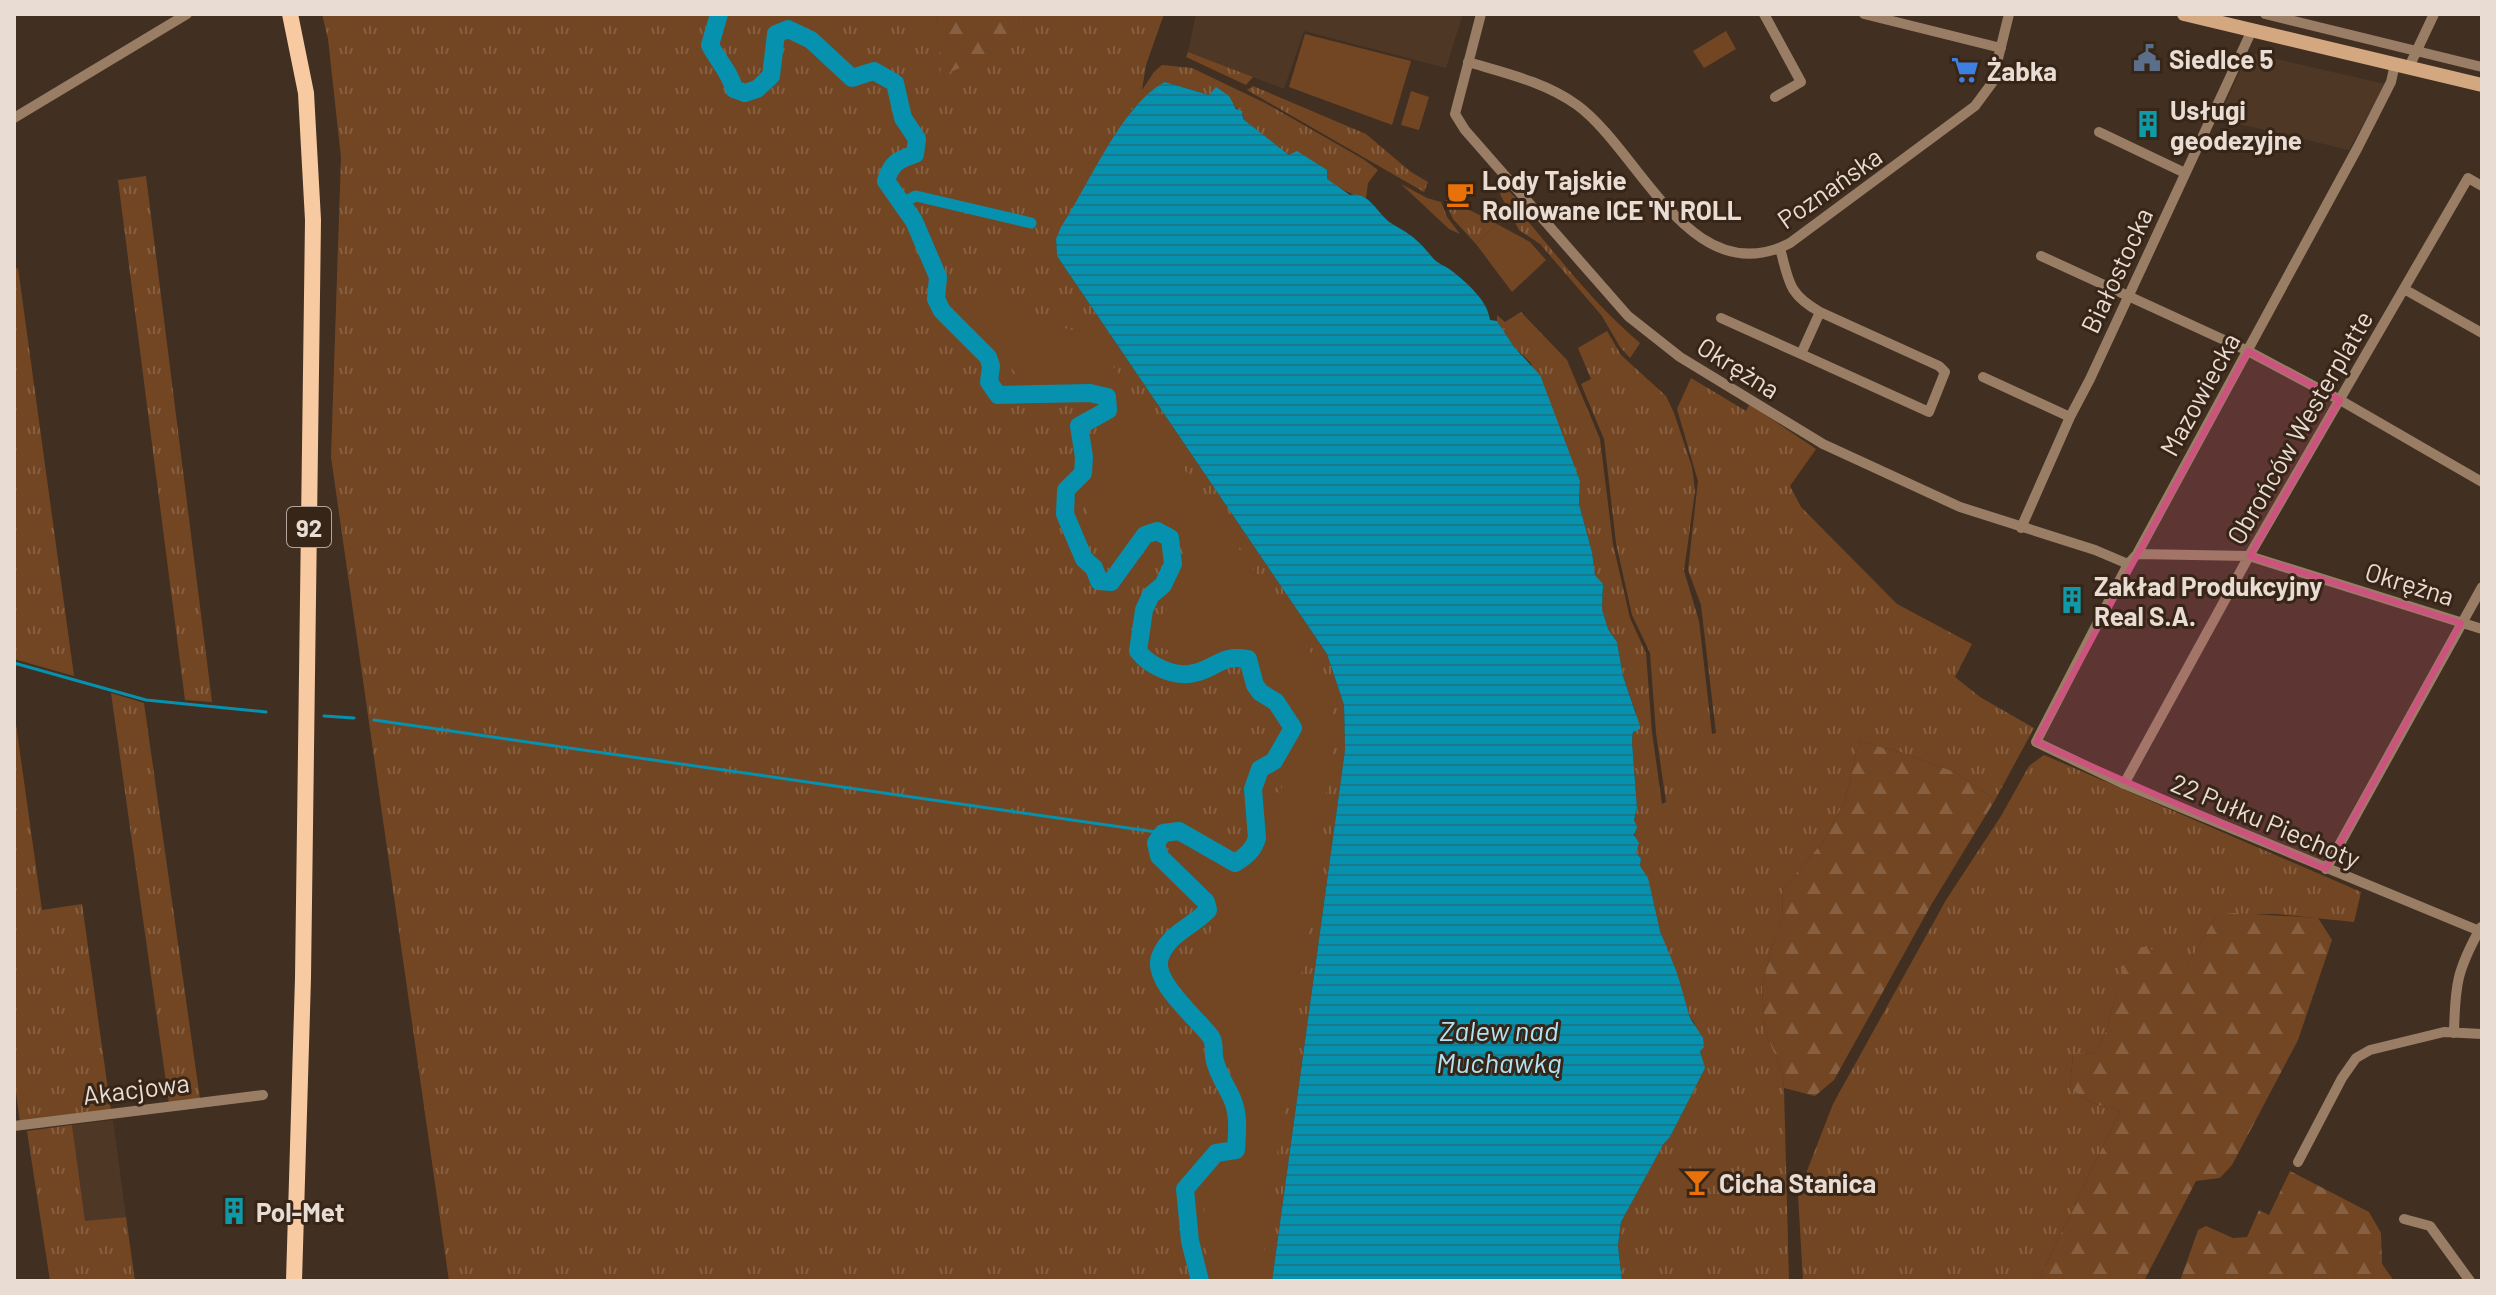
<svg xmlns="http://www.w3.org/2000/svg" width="2496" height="1295" font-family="Barlow,sans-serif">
<defs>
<pattern id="grass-tufts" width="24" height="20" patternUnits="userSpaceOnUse" patternTransform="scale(2)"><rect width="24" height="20" fill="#734623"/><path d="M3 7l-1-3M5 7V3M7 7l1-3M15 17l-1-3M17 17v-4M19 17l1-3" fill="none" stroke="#876042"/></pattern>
<pattern id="forest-firs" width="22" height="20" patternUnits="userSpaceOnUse" patternTransform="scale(2)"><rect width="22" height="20" fill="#734623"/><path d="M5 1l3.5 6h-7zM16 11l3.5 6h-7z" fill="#876042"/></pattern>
<pattern id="water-rules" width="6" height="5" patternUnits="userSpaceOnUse" patternTransform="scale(2)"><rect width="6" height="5" fill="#0691af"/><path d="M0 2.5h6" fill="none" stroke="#19798d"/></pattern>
</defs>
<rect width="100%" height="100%" fill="#412f22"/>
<path fill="#4f3725" d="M1196,14H1463L1446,68L1304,31L1284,89L1188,52Z
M2255,54L2385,84L2349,150L2218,119L2242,67Z
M113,1120L126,1217L85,1222L72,1125Z"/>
<path fill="url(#grass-tufts)" d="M322,14H937L942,75L1020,42L1018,14H1164L1146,65L1142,90L1154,72L1162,65L1192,68L1265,103L1363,159L1378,170L1368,183L1366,198C1338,195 1267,139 1243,119V114C1232,106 1228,95 1216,88L1209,95L1165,82L1133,109L1056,239L1057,256L1327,654L1344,705L1345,750L1272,1281H449L331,457L341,157L328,39Z
M1188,52L1253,77L1246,85L1186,57Z
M1253,86L1366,134L1411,172L1428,182L1424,192L1247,90Z
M146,176L212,702L185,700L118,180Z
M1401,184L1427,198L1441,202L1447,217L1460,234L1449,229Z
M1505,187L1531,214L1527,220C1563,263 1597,307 1640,343L1630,358L1620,347L1602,316L1540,244L1519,230L1500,194Z
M1448,199L1497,224L1476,244L1453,219L1445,201Z
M18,268L74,676L14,659V269Z
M1521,312L1567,360L1600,439L1613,544L1630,618L1646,653L1652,732L1662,804L1666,802L1656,733L1650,653L1632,615L1616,543L1604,439L1581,384L1591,379L1578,348L1607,331L1621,355L1666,396L1674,413L1692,467L1695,491L1684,571L1699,621L1712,734L1716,733L1701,605L1688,570L1698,481L1677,409L1691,378L1746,411L1749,405L1755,408L1816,449L1790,486L1801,507L1897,604L1972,644L1955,677L1980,697L2034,728L1995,800L1955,772L1906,754L1859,741L1845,801L1822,843L1782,890L1783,919L1774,939L1762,986L1765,1032L1782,1071L1784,1088L1789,1281H1622L1618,1246L1621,1222L1664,1142L1670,1137L1704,1068L1694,1022L1690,1018C1681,989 1670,961 1661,933C1653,910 1653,886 1640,866L1641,859L1636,852L1634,821L1637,808L1632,741L1636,713L1623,676L1617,642L1608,629L1602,609L1603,590L1595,575L1592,552L1579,504L1580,481L1531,363L1514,347L1497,321V315L1505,322Z
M111,693L144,703L200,1099L169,1103Z
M14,710L42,910L82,904L111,1111L20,1122L14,1078Z
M2044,755L2361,892L2354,922L2276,914L2217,915L2188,964L2128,948L2106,1032L2094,1054L2073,1053L2070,1089L2092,1103L2120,1111L2038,1281H1803L1798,1194L1833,1104L1946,900L2001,816L2029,766Z
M72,1125L85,1221L126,1217L135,1281H50L27,1131Z"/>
<path fill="url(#forest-firs)" d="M937,14H1018L1021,42L941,76Z
M1859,741L1906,754L1955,772L1995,800L1931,905L1834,1080L1815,1096L1784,1088L1782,1071L1765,1032L1762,986L1774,939L1783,919L1782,890L1822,843L1845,801Z
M2234,913L2318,918L2332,940L2298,1040L2232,1165L2220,1178L2196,1181L2144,1281H2038L2120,1111L2092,1103L2070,1089L2073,1053L2094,1054L2106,1032L2128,947H2146L2188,964L2217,915Z
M2290,1171L2369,1212L2381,1233L2382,1264L2394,1281H2180L2198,1230L2206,1226L2233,1238L2247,1237L2259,1210L2269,1215Z"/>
<path fill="#734623" d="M1726,31L1736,49L1704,68L1693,51Z
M1305,34L1411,61L1392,125L1289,87Z
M1411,91L1429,97L1419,130L1401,125Z
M1497,224L1530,242L1546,260L1512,292L1476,244Z
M988,293C1020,313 1040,323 1077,331L1085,325L1317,662L1331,701L1334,733L1260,1281H1208L1203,1184H1196L1211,1167L1230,1161L1237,1155L1247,1136L1229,1066L1231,1054L1180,987L1187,964L1218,922L1215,916L1216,910L1175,858L1182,846L1204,862L1234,866L1258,849L1259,812L1267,790L1280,793L1298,735L1294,731L1297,723L1289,709L1279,700L1276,681L1264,654L1253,655L1243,651L1209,663L1153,645L1149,637L1179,590L1184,550L1171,531L1154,526L1135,539L1127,557L1106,567C1097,546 1075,475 1085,455C1090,443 1108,434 1119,426C1114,414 1114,403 1107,392L1034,390L1030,387L965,322L968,302Z"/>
<path fill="url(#water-rules)" d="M1165,82L1209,95L1216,87L1229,96L1236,109L1242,111L1243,119L1289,155L1297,151L1327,170V179L1350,195C1371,191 1378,217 1394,225C1413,236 1418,240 1432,257C1436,263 1446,266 1452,271C1467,283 1488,301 1490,320L1497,321L1514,347L1540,375L1580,481L1579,504L1592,552L1595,575L1603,584L1602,609L1608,629L1617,642L1623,676L1640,726V729L1633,732L1632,741L1637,808L1634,820L1637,827L1634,835L1639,843L1636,852L1641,859L1640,866L1648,878L1660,931L1677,973L1690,1018L1703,1038L1704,1047L1700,1051L1705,1068L1670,1137L1664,1143L1621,1222L1618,1246L1622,1281H1272L1345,750L1344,705L1327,654L1057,256L1056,239L1061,227C1089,185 1122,104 1165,82Z"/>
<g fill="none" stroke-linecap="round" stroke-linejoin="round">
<path stroke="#0691af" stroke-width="3" d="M14,663L146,700L266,712
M324,716L354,718
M374,720L1163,833"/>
<path stroke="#0691af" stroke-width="11" d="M901,203L916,196L1031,223"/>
<path stroke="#0691af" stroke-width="18" d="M719,14L710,45C718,61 730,72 734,89L745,93L757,89L771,76L776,34L788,29L811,40L852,78L874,71L895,83L903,118L917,139L915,154C898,160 891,163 886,181L914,221L938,277L936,299L942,311L988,357L991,366L989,382L998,395L1090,393L1107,397L1108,410L1079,426L1084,457L1083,473L1066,490L1065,514L1084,559L1094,568L1099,581L1111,582L1145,535L1157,531L1170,538L1173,564L1163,585L1151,595L1144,610L1138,651C1149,666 1175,678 1194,673C1217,668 1221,654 1248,659L1255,685L1260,692L1276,702L1293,728L1274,761L1260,769L1253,789L1257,838C1254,850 1245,857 1235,863L1179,831L1163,833L1156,843L1159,856L1206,902L1208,910C1192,927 1169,933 1160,957C1151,981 1198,1019 1211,1037C1216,1045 1212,1053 1215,1061C1218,1075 1228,1088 1233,1101C1239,1116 1237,1133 1236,1150L1216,1153L1185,1189L1190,1241L1200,1281"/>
<path stroke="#997e65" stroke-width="10" d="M1481,14L1455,114L1465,130L1628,316L1680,357L1823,444L1960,507L2095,550L2128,564
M1764,14L1801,82L1775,97
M1864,14L2001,48
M2265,14L2482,67
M1468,62C1505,73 1545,82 1577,105C1640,151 1691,294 1790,243L1975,106L1992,83L2009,14
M2395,64L2391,82L2358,147L2137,554L2128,564L2036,742L2124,784L2482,932
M2409,67L2434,14
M14,118L187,14
M2099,132L2185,173
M1780,248C1789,282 1788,294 1820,312L1801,354L1929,412L1945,372L1939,366L1820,312
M2041,256L2248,351L2340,400L2482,482
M2404,289L2482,333
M1721,318L1801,354
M1983,377L2070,417
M2021,528L2070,417L2090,379L2252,30
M2137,554L2249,556L2482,629
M2124,784L2249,556L2468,178L2482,186
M2326,869L2482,587
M2454,1033C2455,984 2457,970 2481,927
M14,1126L263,1095
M2298,1162L2342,1078L2356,1058L2370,1050L2444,1032L2482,1034
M2404,1219L2430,1226L2470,1281"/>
<path stroke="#d3a780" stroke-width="14" d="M2184,14L2482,85"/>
<path stroke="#f7caa1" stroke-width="16" d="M290,14L306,93L313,220L303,978L294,1281"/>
</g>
<path fill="#cd537f" fill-opacity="0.2" stroke="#cd537f" stroke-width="6" stroke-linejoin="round" d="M2248,351L2340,400L2250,556L2461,623L2326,869L2036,742Z"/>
<defs>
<g id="civic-bare" transform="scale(2.16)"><path d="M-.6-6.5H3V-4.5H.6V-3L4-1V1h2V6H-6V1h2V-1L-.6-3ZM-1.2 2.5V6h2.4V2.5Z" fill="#5c6f8a" stroke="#372518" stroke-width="2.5" paint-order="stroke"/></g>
<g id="supermarket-bare" transform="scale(2.16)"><path d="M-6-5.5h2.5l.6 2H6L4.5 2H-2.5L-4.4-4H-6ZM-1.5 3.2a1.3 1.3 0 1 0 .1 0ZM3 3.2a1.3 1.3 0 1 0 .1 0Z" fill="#3f7fe0" stroke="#372518" stroke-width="2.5" paint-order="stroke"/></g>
<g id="building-bare" transform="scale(2.16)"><path d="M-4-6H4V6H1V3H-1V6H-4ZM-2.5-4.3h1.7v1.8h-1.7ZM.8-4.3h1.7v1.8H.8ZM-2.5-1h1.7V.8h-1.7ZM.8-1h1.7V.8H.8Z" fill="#0f9aa8" stroke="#372518" stroke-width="2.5" paint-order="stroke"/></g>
<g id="cafe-bare" transform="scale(2.16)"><path d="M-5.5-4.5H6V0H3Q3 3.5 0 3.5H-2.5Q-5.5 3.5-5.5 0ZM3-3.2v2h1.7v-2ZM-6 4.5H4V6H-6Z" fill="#e8710a" stroke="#372518" stroke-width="2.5" paint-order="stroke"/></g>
<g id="bar-bare" transform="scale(2.16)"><path d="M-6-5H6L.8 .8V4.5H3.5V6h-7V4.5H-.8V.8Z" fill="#e8710a" stroke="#372518" stroke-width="2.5" paint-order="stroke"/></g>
</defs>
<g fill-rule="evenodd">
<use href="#civic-bare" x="2147" y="58"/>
<use href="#supermarket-bare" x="1965" y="70"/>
<use href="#building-bare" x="2148" y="124"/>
<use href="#cafe-bare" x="1460" y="194"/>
<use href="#building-bare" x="2072" y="600"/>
<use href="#bar-bare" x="1697" y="1182"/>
<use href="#building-bare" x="234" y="1211"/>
</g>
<g text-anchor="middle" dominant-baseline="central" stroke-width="6" stroke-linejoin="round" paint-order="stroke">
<rect fill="#372518" stroke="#b3a59b" stroke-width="2" x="287" y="507" width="44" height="40" rx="6"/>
<g font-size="24" font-weight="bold" fill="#e8dcd3">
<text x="309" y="527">92</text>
</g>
<g font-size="26" font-weight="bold" fill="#e8dcd3" stroke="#372518" text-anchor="start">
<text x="2169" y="58">Siedlce 5</text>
<text x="1987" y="70">Żabka</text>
<text x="2170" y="109">Usługi<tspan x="2170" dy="30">geodezyjne</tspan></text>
<text x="1482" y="179">Lody Tajskie<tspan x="1482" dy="30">Rollowane ICE 'N' ROLL</tspan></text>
<text x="2094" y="585">Zakład Produkcyjny<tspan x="2094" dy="30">Real S.A.</tspan></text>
<text x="1719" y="1182">Cicha Stanica</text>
<text x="256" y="1211">Pol-Met</text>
</g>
<g font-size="26" fill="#e8dcd3" stroke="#372518">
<text transform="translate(1829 187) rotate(-35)">Poznańska</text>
<text transform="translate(2116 270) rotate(-65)">Białostocka</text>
<text transform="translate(1739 367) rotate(32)">Okrężna</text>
<text transform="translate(2199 394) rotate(-61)">Mazowiecka</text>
<text transform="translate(2299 427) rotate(-60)">Obrońców Westerplatte</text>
<text transform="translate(2410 583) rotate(17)">Okrężna</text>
<text transform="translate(2266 820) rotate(23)">22 Pułku Piechoty</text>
<text transform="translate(136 1088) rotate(-7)">Akacjowa</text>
</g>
<g font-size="28" font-style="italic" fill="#b1e3f3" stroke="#372518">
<text x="1499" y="1030">Zalew nad<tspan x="1499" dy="32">Muchawką</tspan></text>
</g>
</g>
<rect width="2496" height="1295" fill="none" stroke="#e8dcd3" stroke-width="32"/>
</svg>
